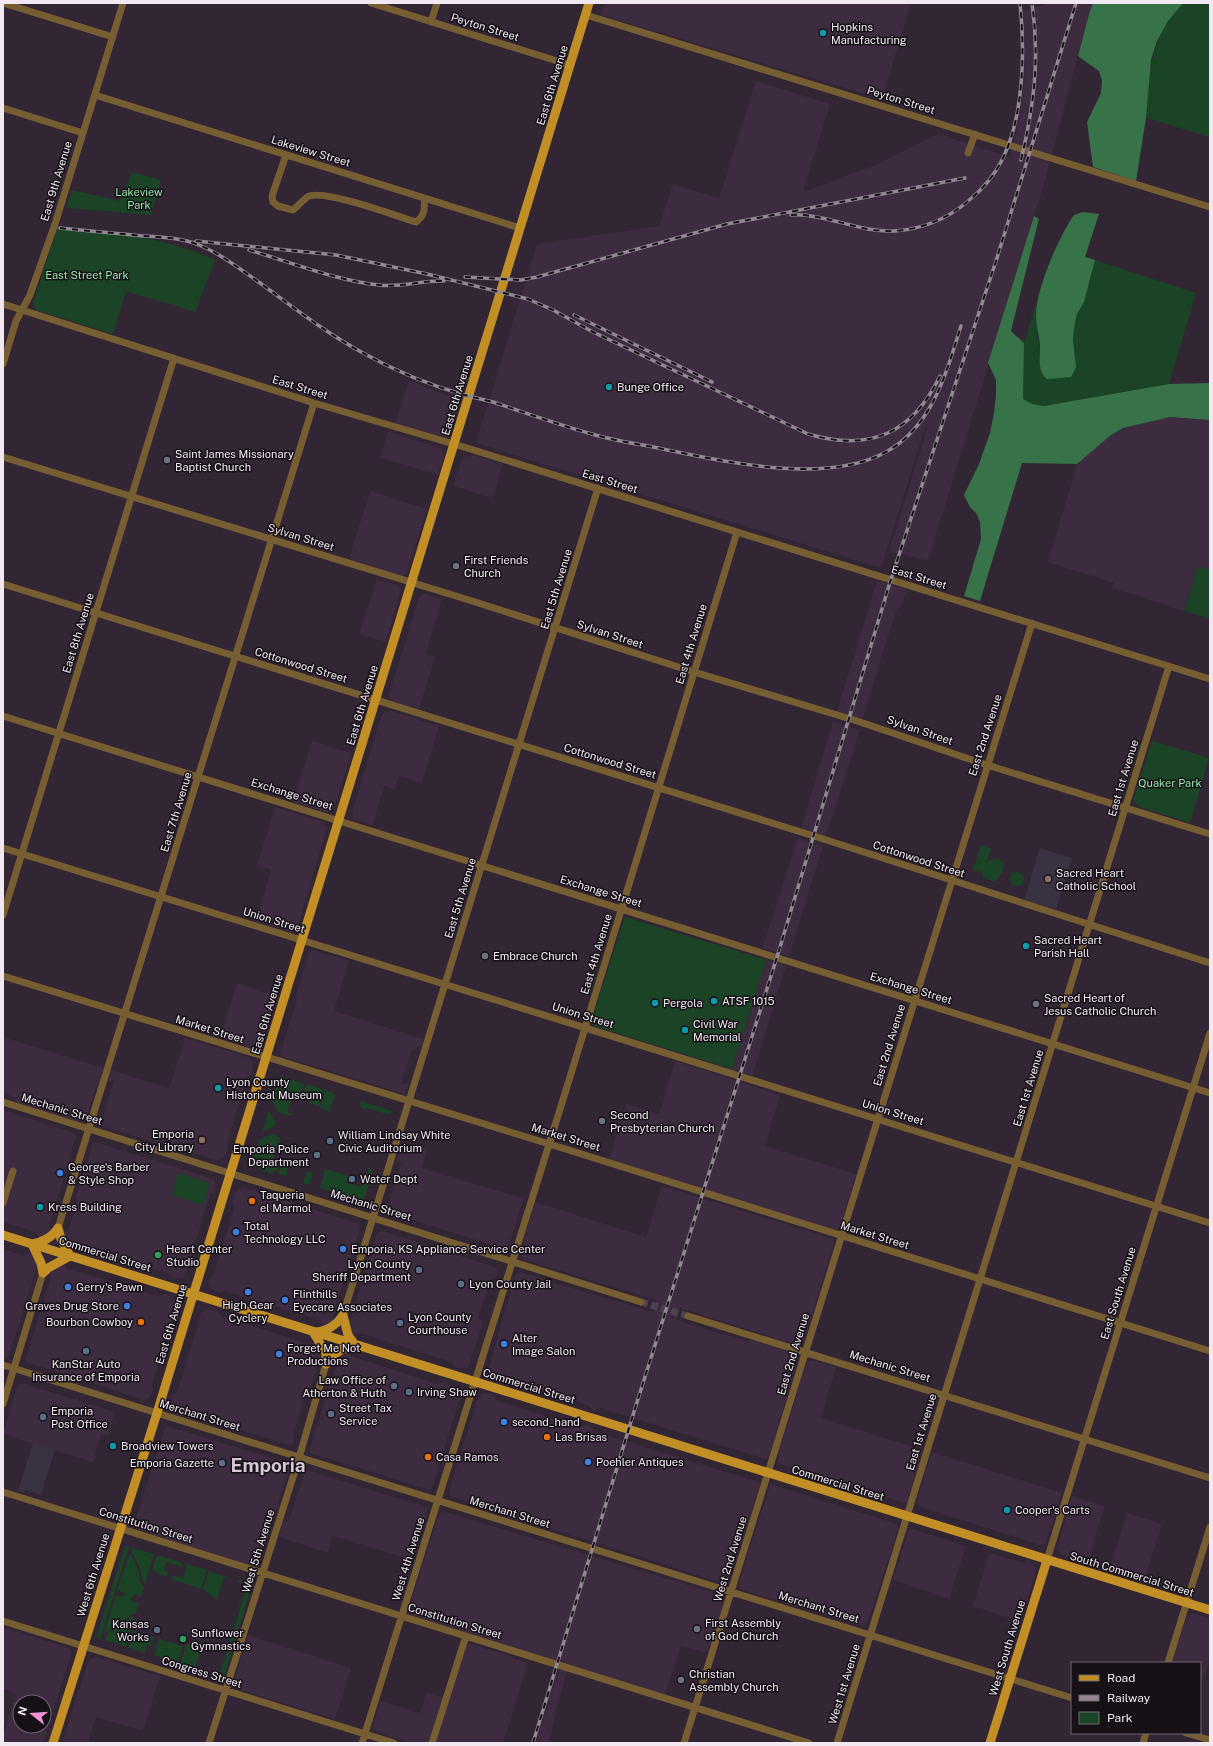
<svg xmlns="http://www.w3.org/2000/svg" width="1213" height="1746" font-family="'Public Sans',sans-serif">
<rect width="100%" height="100%" fill="#322534"/>
<path fill="#3d2b3f" fill-rule="evenodd" d="M605,3H911L882,99L601,15Z
M1048,3H1093L1089,14L1043,188L928,561L889,551L929,423L924,431L881,568L476,443L537,244L659,226L673,184L719,198L756,81L830,104L803,192L878,164L938,134L1010,157L1018,124L1025,78L1021,12Z
M409,380L461,401L449,438L395,424Z
M1170,417L1210,420V570L1198,567L1184,611L1112,587L1114,583L1048,562L1077,464L1111,435L1123,428Z
M388,431L442,449L444,455L438,475L380,458Z
M473,455L503,464L493,498L453,486L463,457Z
M370,491L427,509L407,572L405,575H398L349,559Z
M377,579L397,585L401,589L386,642L359,634Z
M877,581L908,590L894,617L862,720L837,711Z
M426,594L442,599L426,654L435,657L419,709L393,701L390,698L389,694L419,598L422,595Z
M386,711H391L439,726L422,783L399,776L394,790L384,786L373,825L353,819L352,813L381,716Z
M833,721L860,730L826,836L801,828Z
M312,741L351,753L335,807L331,812L323,811L293,802Z
M275,807L323,822L327,828L298,925L295,931L291,932L256,922L271,870L257,865Z
M798,838L823,846L789,956L762,948Z
M312,950L349,961L334,1011L423,1039L421,1046L412,1050L401,1084H409L404,1094L281,1056V1051L297,1000L295,997L309,953Z
M766,960L786,966L752,1076L732,1069Z
M237,983L276,996L261,1045L258,1048L220,1038Z
M3,1037L103,1068L86,1119L77,1122L16,1103L14,1097L3,1093Z
M185,1038L248,1057L253,1062L252,1073L247,1078L227,1144L228,1151L224,1157L219,1160H216L104,1127L100,1124L97,1120V1118L103,1116L114,1080L107,1082L111,1070L169,1088Z
M675,1061L780,1095L765,1146L856,1174L840,1226L836,1229H831L609,1159L626,1104L659,1114Z
M3,1110L77,1134L49,1227L52,1230L40,1239L35,1232L3,1222Z
M402,1141L427,1149L422,1168L525,1199L522,1204L507,1249L500,1250L498,1247L390,1213L386,1215L384,1214L383,1208L388,1205L401,1163L398,1162L397,1159Z
M95,1142L214,1179L215,1182V1192L210,1194L185,1276L183,1278H170L169,1274L77,1245L69,1248L63,1232L69,1228L77,1202L76,1197L92,1146Z
M662,1186L830,1238L834,1242L805,1337L804,1341L799,1344H794L680,1308L677,1320L748,1342L749,1339L792,1353L796,1356L797,1363L769,1456L766,1459L600,1408L593,1411L588,1405L504,1378L495,1380L487,1374L515,1276L519,1272L653,1312L656,1300L523,1259L521,1252L535,1202L646,1237Z
M244,1187L359,1224L360,1230L332,1318L334,1320L324,1327L318,1319L224,1291L221,1293L211,1290L208,1282L210,1278L213,1276L234,1208L232,1203L234,1194L238,1189Z
M383,1231L498,1268L497,1277L490,1279L478,1319L482,1320L483,1323L468,1368H456L451,1362L359,1333L353,1336L346,1321H350L376,1235L378,1232Z
M3,1249L25,1256L31,1253L39,1265L37,1266L9,1356L5,1359H3Z
M64,1263L67,1268L157,1296L167,1294L175,1300L176,1305L152,1384L153,1390L149,1398L142,1401L138,1398L26,1362V1358L51,1277L48,1273Z
M204,1310H217L221,1316L309,1344L316,1341L323,1355L321,1354L308,1395L304,1399L293,1436L295,1437L292,1444L289,1445L227,1426L219,1425L173,1410L170,1401L173,1395L177,1392L201,1314Z
M348,1351L351,1356L437,1384L445,1381L447,1384L460,1389L462,1391L433,1485L430,1489H427L310,1453V1448L336,1366L331,1364L333,1359Z
M813,1360L836,1367L821,1418L923,1450L907,1502L904,1503L783,1465L779,1462L778,1455L806,1364L809,1361Z
M21,1383L115,1412L108,1436L101,1435L93,1462L3,1434L17,1387Z
M482,1394H493L497,1401L582,1427L589,1424L594,1431L602,1434L759,1482L760,1485L729,1582L722,1583L450,1496L449,1491L478,1398Z
M167,1426L285,1462L289,1466V1470L258,1566L245,1565L139,1530L136,1526L135,1521L165,1429Z
M932,1452L1062,1493L1046,1542L1042,1545L1037,1544L920,1507L917,1503L918,1497Z
M307,1470L426,1507L428,1512L413,1560L333,1536L328,1553L279,1537L283,1522L289,1520L304,1473Z
M770,1485H773L894,1523L898,1526V1529L868,1622L866,1625L862,1626L742,1590L739,1587V1583Z
M1072,1496L1105,1506L1087,1564L1064,1556L1059,1553L1057,1548Z
M442,1511L721,1595L724,1598V1602L707,1653L681,1646L665,1695L569,1664L558,1703L549,1743H536L561,1662L414,1616L408,1611L439,1514Z
M1127,1513L1162,1524L1144,1581L1109,1571Z
M909,1529H913L966,1546L949,1599L893,1580Z
M989,1553L1025,1563L1028,1560L1035,1566V1574L1021,1622L973,1606Z
M1193,1614L1210,1618V1658L1204,1678L1200,1677V1663H1172L1186,1620L1188,1616Z
M3,1628L67,1647L71,1651V1655L43,1743H3V1736L16,1693L3,1689ZM20,1702H44V1726H20Z
M248,1635L351,1668L335,1719L240,1690L235,1687L234,1680Z
M460,1641L501,1653L528,1663L503,1743H411L374,1730L373,1726L381,1701L420,1713L427,1692L443,1697Z
M95,1657L160,1676L143,1731L96,1717L88,1743H62L87,1664L91,1659Z"/>
<path fill="#393242" d="M1040,848L1072,858L1056,909L1024,900Z
M33,1443L55,1450L41,1495L25,1490L24,1493L18,1491Z"/>
<path fill="#1b4427" d="M1183,3H1210V137L1146,118C1149,84 1149,51 1167,22C1172,15 1178,9 1183,3Z
M132,172L161,180L151,215L66,208L72,190L120,201Z
M58,226C88,234 120,233 150,239C172,244 194,250 215,260L195,312L126,291L113,334L36,310L33,303Z
M1095,260L1196,293L1169,384L1044,406L1032,404L1023,399L1024,343L1037,299C1035,322 1040,345 1040,368L1076,367L1073,340L1074,328L1077,314L1084,302Z
M1198,566L1210,570V619L1184,611Z
M1152,741L1209,758L1190,823L1138,806L1135,803L1134,798Z
M981,845L991,848L986,863C991,857 999,857 1004,863L1002,873L995,882L982,877L983,873L973,870Z
M1010 879a7 7 0 1 1 14 0a7 7 0 1 1-14 0Z
M625,917L766,960L732,1069L597,1027L592,1024V1019Z
M281,1076L304,1084L300,1095L293,1094L287,1112L292,1114V1116L278,1112L271,1099L278,1078Z
M306,1084L324,1090L319,1106L309,1103L310,1099L303,1096Z
M325,1090L335,1094L330,1109L332,1110V1112L320,1108Z
M361,1101L392,1111L390,1115L367,1108L366,1110L359,1107Z
M269,1110L276,1124L273,1127L262,1132Z
M270,1134L280,1137L273,1159L280,1162L277,1171L274,1170L272,1174L251,1166L259,1140Z
M282,1162L289,1164L286,1176L278,1174Z
M369,1168L373,1171L370,1181L364,1179Z
M325,1169L348,1176L346,1183L361,1187L363,1183L369,1184L363,1202L320,1188Z
M307,1171L313,1173L309,1185L303,1183Z
M178,1173L210,1183L203,1205L172,1195Z
M125,1546L129,1547L100,1639L96,1637Z
M133,1548L154,1554L145,1584L142,1580L140,1569L132,1552Z
M130,1553L138,1569L140,1582L144,1588L141,1597L135,1594L131,1598L133,1603H139L136,1613L130,1615L121,1624L104,1633L116,1595L120,1597L125,1595L124,1593L117,1590Z
M157,1555L183,1563L182,1567L166,1562L164,1570L168,1572L166,1577C163,1576 156,1572 152,1570Z
M187,1564L207,1570L201,1589L171,1579L172,1575L183,1578Z
M209,1571L230,1578V1579L224,1577L217,1600L203,1589Z
M239,1580L246,1583L217,1675L210,1673L217,1674L245,1584L238,1582Z
M248,1583L252,1585L224,1677L219,1676Z
M132,1616L134,1619L126,1647L104,1640L108,1633L123,1626Z
M134,1631L154,1637L151,1646L147,1645L145,1653L128,1648Z
M159,1639L183,1646L177,1663L154,1655Z
M201,1641H204L195,1667L201,1670L180,1664L186,1645Z"/>
<path fill="#377248" d="M1093,3H1183L1168,21L1157,41L1151,60L1146,118L1136,181L1093,167L1087,122L1101,93L1102,80L1099,71L1078,56L1089,14Z
M1083,212L1099,214L1085,257L1095,260L1084,302L1077,314L1074,328L1073,340L1076,367L1071,377L1047,379C1037,371 1040,357 1040,345C1039,335 1036,325 1036,315C1036,289 1059,236 1074,215Z
M1034,216L1039,219L1011,331L1024,343L1023,399L1032,404L1044,406L1169,384L1210,383V420L1170,417L1123,428L1111,435L1077,464L1022,463L980,601L964,596L981,539L980,522L976,513L970,507L964,495L979,464L990,433L994,413L996,395V380L988,363Z"/>
<g fill="none" stroke-linecap="round" stroke-linejoin="round">
<path stroke="#4f4250" stroke-width="7" stroke-dasharray="7 3.5" stroke-linecap="butt" d="M641,1302L688,1316"/>
<path stroke="#765d32" stroke-width="7" d="M3,3L113,37
M371,3L570,65
M586,15L1210,207
M431,22L437,3
M95,95L520,228
M3,108L83,133
M968,153L975,134
M286,155L272,196L273,202L278,206L293,210C297,207 306,197 309,196C327,190 396,216 416,222C425,216 425,208 424,198
M3,304L314,403L454,444L1210,679
M3,364L16,321L30,295L55,224L123,3
M3,457L469,600L694,672L854,720L987,765L1210,834
M3,584L817,837L1210,963
M3,716L1210,1093
M3,848L499,1001L1210,1223
M3,915L174,358
M3,976L559,1147L1210,1351
M3,1102L641,1302
M3,1203L13,1171
M58,1228L314,403
M343,1315L598,488
M688,1316L1210,1478
M3,1365L1072,1698
M3,1404L43,1273
M3,1492L809,1743
M1047,1560L1210,1033
M3,1621L394,1743
M1168,1663L1210,1527
M1186,1733L1210,1740
M209,1743L299,1458L326,1364
M362,1743L566,1090L737,532
M432,1743L466,1636
M684,1743L1032,623
M837,1743L1169,666
M1143,1743L1146,1733"/>
<path stroke="#c28e26" stroke-width="9" d="M3,1235L1210,1610
M43,1273L41,1263L32,1244C41,1243 53,1237 58,1228
M43,1273L48,1268L70,1256L61,1239L58,1228
M313,1332L326,1353V1364
M314,1332C326,1332 337,1325 343,1315
M326,1364C332,1354 344,1347 355,1345L348,1335L343,1315
M53,1743L157,1413L589,3
M990,1743L1047,1560"/>
<g stroke="#928793" stroke-width="3.5">
<path id="rail" d="M1021,160C1034,106 1040,59 1032,3
M791,215C826,213 859,233 895,231C921,229 947,219 967,202C982,190 995,175 1003,158C1024,115 1025,50 1020,3
M60,228C88,231 115,233 143,236C161,237 182,238 199,245C221,254 240,269 260,283C293,307 326,333 363,353C395,371 432,386 468,396C476,398 485,400 493,402C526,413 559,425 592,434C615,441 639,444 663,449C727,462 826,485 886,452C933,426 946,373 961,326
M196,241L336,255L427,274L528,299L553,310L593,332L808,434C870,452 912,434 940,376
M249,250C290,262 338,281 379,285C401,288 422,280 444,281
M465,277L521,280L537,277L727,224L965,178
M574,315L712,382
M533,1743L633,1415L777,957L891,579L996,261L1076,3"/>
</g>
<use href="#rail" stroke="#161117" stroke-width="2" stroke-dasharray="6" stroke-linecap="butt"/>
</g>
<g fill="#0f9aa8" stroke="#161117" stroke-width="1.5">
<circle cx="823" cy="33" r="4"/>
<circle cx="609" cy="387" r="4"/>
<circle cx="1026" cy="946" r="4"/>
<circle cx="714" cy="1001" r="4"/>
<circle cx="655" cy="1003" r="4"/>
<circle cx="685" cy="1030" r="4"/>
<circle cx="218" cy="1088" r="4"/>
<circle cx="40" cy="1207" r="4"/>
<circle cx="113" cy="1446" r="4"/>
<circle cx="1007" cy="1510" r="4"/>
</g>
<g fill="#6b7280" stroke="#161117" stroke-width="1.5">
<circle cx="167" cy="460" r="4"/>
<circle cx="456" cy="566" r="4"/>
<circle cx="485" cy="956" r="4"/>
<circle cx="1036" cy="1004" r="4"/>
<circle cx="602" cy="1121" r="4"/>
<circle cx="697" cy="1629" r="4"/>
<circle cx="681" cy="1680" r="4"/>
</g>
<g fill="#8d6e63" stroke="#161117" stroke-width="1.5">
<circle cx="1048" cy="879" r="4"/>
<circle cx="202" cy="1140" r="4"/>
</g>
<g fill="#5c6f8a" stroke="#161117" stroke-width="1.5">
<circle cx="330" cy="1141" r="4"/>
<circle cx="317" cy="1155" r="4"/>
<circle cx="352" cy="1179" r="4"/>
<circle cx="419" cy="1270" r="4"/>
<circle cx="461" cy="1284" r="4"/>
<circle cx="400" cy="1323" r="4"/>
<circle cx="86" cy="1351" r="4"/>
<circle cx="394" cy="1386" r="4"/>
<circle cx="409" cy="1392" r="4"/>
<circle cx="331" cy="1414" r="4"/>
<circle cx="43" cy="1417" r="4"/>
<circle cx="222" cy="1463" r="4"/>
<circle cx="157" cy="1630" r="4"/>
</g>
<g fill="#3f7fe0" stroke="#161117" stroke-width="1.5">
<circle cx="60" cy="1173" r="4"/>
<circle cx="236" cy="1232" r="4"/>
<circle cx="343" cy="1249" r="4"/>
<circle cx="68" cy="1287" r="4"/>
<circle cx="248" cy="1292" r="4"/>
<circle cx="285" cy="1300" r="4"/>
<circle cx="127" cy="1306" r="4"/>
<circle cx="504" cy="1344" r="4"/>
<circle cx="279" cy="1354" r="4"/>
<circle cx="504" cy="1422" r="4"/>
<circle cx="588" cy="1462" r="4"/>
</g>
<g fill="#e8710a" stroke="#161117" stroke-width="1.5">
<circle cx="252" cy="1201" r="4"/>
<circle cx="141" cy="1322" r="4"/>
<circle cx="547" cy="1437" r="4"/>
<circle cx="428" cy="1457" r="4"/>
</g>
<g fill="#2e9e5b" stroke="#161117" stroke-width="1.5">
<circle cx="158" cy="1255" r="4"/>
<circle cx="183" cy="1639" r="4"/>
</g>
<g text-anchor="middle" dominant-baseline="central" stroke-width="3" stroke-linejoin="round" paint-order="stroke">
<g font-size="11" fill="#f1e8f2" stroke="#161117">
<text transform="translate(485 27) rotate(17)">Peyton Street</text>
<text transform="translate(552 85) rotate(-73)">East 6th Avenue</text>
<text transform="translate(901 100) rotate(17)">Peyton Street</text>
<text transform="translate(311 151) rotate(17)">Lakeview Street</text>
<text transform="translate(56 181) rotate(-73)">East 9th Avenue</text>
<text transform="translate(300 387) rotate(17)">East Street</text>
<text transform="translate(457 395) rotate(-73)">East 6th Avenue</text>
<text transform="translate(610 481) rotate(17)">East Street</text>
<text transform="translate(301 537) rotate(17)">Sylvan Street</text>
<text transform="translate(919 577) rotate(17)">East Street</text>
<text transform="translate(556 589) rotate(-73)">East 5th Avenue</text>
<text transform="translate(78 633) rotate(-73)">East 8th Avenue</text>
<text transform="translate(610 634) rotate(18)">Sylvan Street</text>
<text transform="translate(691 644) rotate(-73)">East 4th Avenue</text>
<text transform="translate(301 665) rotate(17)">Cottonwood Street</text>
<text transform="translate(362 705) rotate(-73)">East 6th Avenue</text>
<text transform="translate(920 730) rotate(19)">Sylvan Street</text>
<text transform="translate(985 735) rotate(-72)">East 2nd Avenue</text>
<text transform="translate(610 761) rotate(17)">Cottonwood Street</text>
<text transform="translate(1123 778) rotate(-73)">East 1st Avenue</text>
<text transform="translate(292 794) rotate(17)">Exchange Street</text>
<text transform="translate(176 812) rotate(-73)">East 7th Avenue</text>
<text transform="translate(919 859) rotate(18)">Cottonwood Street</text>
<text transform="translate(601 891) rotate(17)">Exchange Street</text>
<text transform="translate(460 898) rotate(-73)">East 5th Avenue</text>
<text transform="translate(274 920) rotate(17)">Union Street</text>
<text transform="translate(596 954) rotate(-73)">East 4th Avenue</text>
<text transform="translate(911 988) rotate(17)">Exchange Street</text>
<text transform="translate(267 1014) rotate(-73)">East 6th Avenue</text>
<text transform="translate(583 1015) rotate(17)">Union Street</text>
<text transform="translate(210 1029) rotate(17)">Market Street</text>
<text transform="translate(889 1045) rotate(-73)">East 2nd Avenue</text>
<text transform="translate(1028 1088) rotate(-73)">East 1st Avenue</text>
<text transform="translate(62 1109) rotate(17)">Mechanic Street</text>
<text transform="translate(893 1112) rotate(17)">Union Street</text>
<text transform="translate(566 1137) rotate(17)">Market Street</text>
<text transform="translate(371 1205) rotate(17)">Mechanic Street</text>
<text transform="translate(875 1235) rotate(17)">Market Street</text>
<text transform="translate(105 1254) rotate(17)">Commercial Street</text>
<text transform="translate(1118 1293) rotate(-73)">East South Avenue</text>
<text transform="translate(171 1324) rotate(-73)">East 6th Avenue</text>
<text transform="translate(793 1354) rotate(-73)">East 2nd Avenue</text>
<text transform="translate(890 1366) rotate(17)">Mechanic Street</text>
<text transform="translate(529 1386) rotate(17)">Commercial Street</text>
<text transform="translate(200 1415) rotate(17)">Merchant Street</text>
<text transform="translate(921 1432) rotate(-73)">East 1st Avenue</text>
<text transform="translate(838 1483) rotate(17)">Commercial Street</text>
<text transform="translate(510 1512) rotate(17)">Merchant Street</text>
<text transform="translate(146 1525) rotate(17)">Constitution Street</text>
<text transform="translate(258 1551) rotate(-73)">West 5th Avenue</text>
<text transform="translate(408 1559) rotate(-73)">West 4th Avenue</text>
<text transform="translate(730 1559) rotate(-73)">West 2nd Avenue</text>
<text transform="translate(1132 1574) rotate(17)">South Commercial Street</text>
<text transform="translate(93 1575) rotate(-73)">West 6th Avenue</text>
<text transform="translate(819 1607) rotate(17)">Merchant Street</text>
<text transform="translate(455 1621) rotate(17)">Constitution Street</text>
<text transform="translate(1007 1648) rotate(-73)">West South Avenue</text>
<text transform="translate(202 1672) rotate(17)">Congress Street</text>
<text transform="translate(844 1684) rotate(-73)">West 1st Avenue</text>
</g>
<g font-size="11" fill="#f1e8f2" stroke="#161117" text-anchor="start">
<text x="831" y="27">Hopkins<tspan x="831" dy="13">Manufacturing</tspan></text>
<text x="617" y="387">Bunge Office</text>
<text x="175" y="454">Saint James Missionary<tspan x="175" dy="13">Baptist Church</tspan></text>
<text x="464" y="560">First Friends<tspan x="464" dy="13">Church</tspan></text>
<text x="1056" y="873">Sacred Heart<tspan x="1056" dy="13">Catholic School</tspan></text>
<text x="1034" y="940">Sacred Heart<tspan x="1034" dy="13">Parish Hall</tspan></text>
<text x="493" y="956">Embrace Church</text>
<text x="1044" y="998">Sacred Heart of<tspan x="1044" dy="13">Jesus Catholic Church</tspan></text>
<text x="722" y="1001">ATSF 1015</text>
<text x="663" y="1003">Pergola</text>
<text x="693" y="1024">Civil War<tspan x="693" dy="13">Memorial</tspan></text>
<text x="226" y="1082">Lyon County<tspan x="226" dy="13">Historical Museum</tspan></text>
<text x="610" y="1115">Second<tspan x="610" dy="13">Presbyterian Church</tspan></text>
<text x="194" y="1134" text-anchor="end">Emporia<tspan x="194" dy="13">City Library</tspan></text>
<text x="338" y="1135">William Lindsay White<tspan x="338" dy="13">Civic Auditorium</tspan></text>
<text x="309" y="1149" text-anchor="end">Emporia Police<tspan x="309" dy="13">Department</tspan></text>
<text x="68" y="1167">George's Barber<tspan x="68" dy="13">&amp; Style Shop</tspan></text>
<text x="360" y="1179">Water Dept</text>
<text x="260" y="1195">Taqueria<tspan x="260" dy="13">el Marmol</tspan></text>
<text x="48" y="1207">Kress Building</text>
<text x="244" y="1226">Total<tspan x="244" dy="13">Technology LLC</tspan></text>
<text x="166" y="1249">Heart Center<tspan x="166" dy="13">Studio</tspan></text>
<text x="351" y="1249">Emporia, KS Appliance Service Center</text>
<text x="411" y="1264" text-anchor="end">Lyon County<tspan x="411" dy="13">Sheriff Department</tspan></text>
<text x="469" y="1284">Lyon County Jail</text>
<text x="76" y="1287">Gerry's Pawn</text>
<text x="293" y="1294">Flinthills<tspan x="293" dy="13">Eyecare Associates</tspan></text>
<text x="248" y="1305" text-anchor="middle">High Gear<tspan x="248" dy="13">Cyclery</tspan></text>
<text x="119" y="1306" text-anchor="end">Graves Drug Store</text>
<text x="408" y="1317">Lyon County<tspan x="408" dy="13">Courthouse</tspan></text>
<text x="133" y="1322" text-anchor="end">Bourbon Cowboy</text>
<text x="512" y="1338">Alter<tspan x="512" dy="13">Image Salon</tspan></text>
<text x="287" y="1348">Forget Me Not<tspan x="287" dy="13">Productions</tspan></text>
<text x="86" y="1364" text-anchor="middle">KanStar Auto<tspan x="86" dy="13">Insurance of Emporia</tspan></text>
<text x="386" y="1380" text-anchor="end">Law Office of<tspan x="386" dy="13">Atherton &amp; Huth</tspan></text>
<text x="417" y="1392">Irving Shaw</text>
<text x="339" y="1408">Street Tax<tspan x="339" dy="13">Service</tspan></text>
<text x="51" y="1411">Emporia<tspan x="51" dy="13">Post Office</tspan></text>
<text x="512" y="1422">second_hand</text>
<text x="555" y="1437">Las Brisas</text>
<text x="121" y="1446">Broadview Towers</text>
<text x="436" y="1457">Casa Ramos</text>
<text x="596" y="1462">Poehler Antiques</text>
<text x="214" y="1463" text-anchor="end">Emporia Gazette</text>
<text x="1015" y="1510">Cooper's Carts</text>
<text x="705" y="1623">First Assembly<tspan x="705" dy="13">of God Church</tspan></text>
<text x="149" y="1624" text-anchor="end">Kansas<tspan x="149" dy="13">Works</tspan></text>
<text x="191" y="1633">Sunflower<tspan x="191" dy="13">Gymnastics</tspan></text>
<text x="689" y="1674">Christian<tspan x="689" dy="13">Assembly Church</tspan></text>
</g>
<g font-size="11" fill="#93e8a8" stroke="#161117">
<text x="139" y="192">Lakeview<tspan x="139" dy="13">Park</tspan></text>
<text x="87" y="275">East Street Park</text>
<text x="1170" y="783">Quaker Park</text>
</g>
<g font-size="19" font-weight="bold" fill="#d6c5d8" stroke="#161117">
<text x="268" y="1465">Emporia</text>
</g>
</g>
<rect width="1213" height="1746" fill="none" stroke="#f1e8f2" stroke-width="8"/>
<rect x="1071" y="1662" width="130" height="72" fill="#161117" stroke="#6e676f"/>
<rect x="1079" y="1675" width="20" height="6" fill="#c28e26" stroke="#6e676f"/>
<text x="1107" y="1682" font-size="12" fill="#f1e8f2">Road</text>
<rect x="1079" y="1695" width="20" height="6" fill="#928793" stroke="#6e676f"/>
<text x="1107" y="1702" font-size="12" fill="#f1e8f2">Railway</text>
<rect x="1079" y="1712" width="20" height="12" fill="#1b4427" stroke="#6e676f"/>
<text x="1107" y="1722" font-size="12" fill="#f1e8f2">Park</text>
<g transform="translate(32 1714) rotate(287)"><circle r="19" fill="#161117" stroke="#6e676f"/>
<path d="M0-3L7 15L0 10L-7 15Z" fill="#f391d5"/>
<text y="-6" font-size="11" font-weight="bold" text-anchor="middle" fill="#f1e8f2">N</text>
</g>
</svg>
